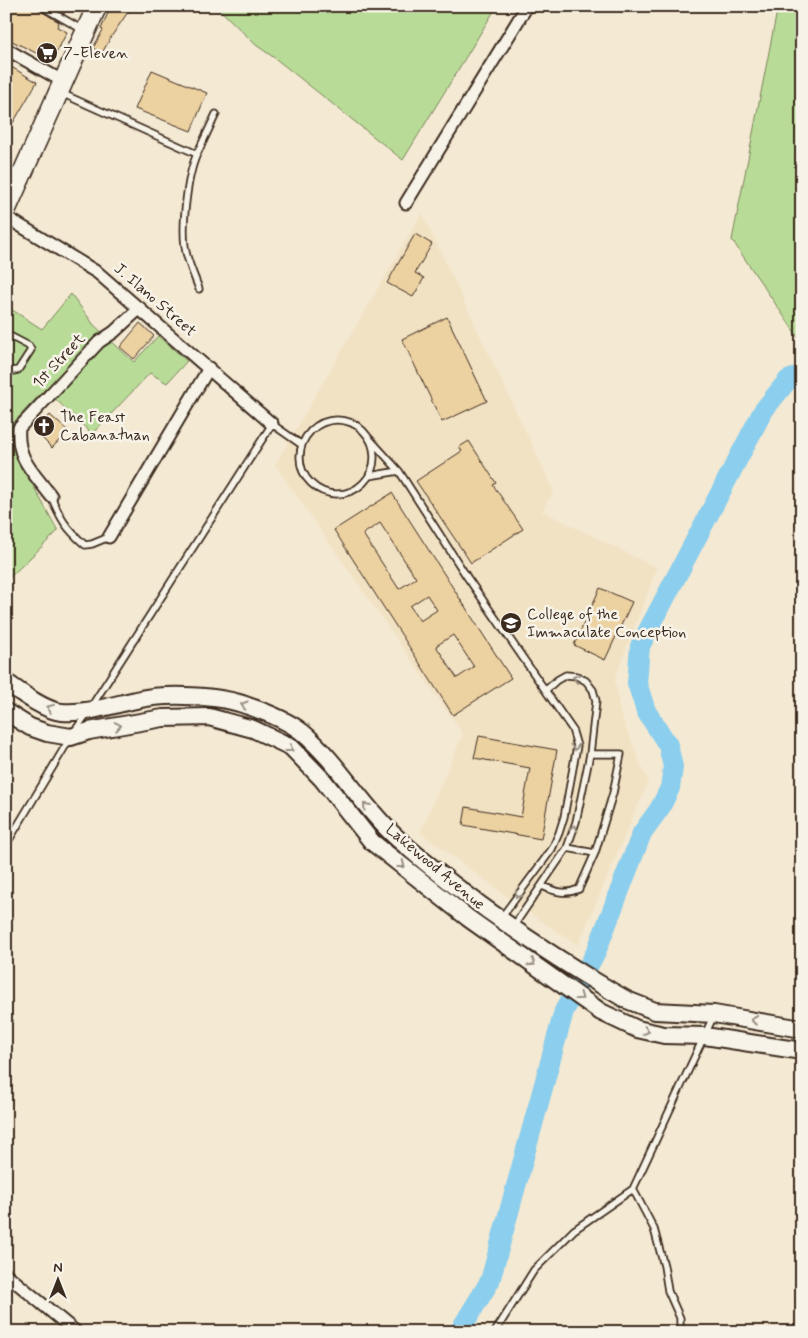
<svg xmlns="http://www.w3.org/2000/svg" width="808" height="1338" font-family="Mynerve,sans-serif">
<rect width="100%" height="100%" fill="#f4e9d3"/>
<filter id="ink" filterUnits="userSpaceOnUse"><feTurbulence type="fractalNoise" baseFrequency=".02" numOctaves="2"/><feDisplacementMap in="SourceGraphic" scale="10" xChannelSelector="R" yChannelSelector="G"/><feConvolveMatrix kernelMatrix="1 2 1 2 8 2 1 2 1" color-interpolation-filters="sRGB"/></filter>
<g filter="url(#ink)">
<path fill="#f2e2c4" d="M422,213L554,491L542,511L657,568L615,678L620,713L648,782L578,945L525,910L420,832L463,734L275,465Z"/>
<path fill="#b8dc97" stroke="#7a835a" d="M216,6H497L403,160L276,59L256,45Z
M778,6H802V343L732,240Z
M71,294L94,325L134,362L158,336L187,361L167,383L150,373L92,434L45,389L13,423V442L19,460L58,531L6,581V306L42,329Z"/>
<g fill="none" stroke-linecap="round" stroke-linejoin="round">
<path stroke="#8bceed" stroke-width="20" d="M459,1332L490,1281L564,1011L596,952L642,833L660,808L670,788L673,767L668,745L646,711L637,683L640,646L763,411L788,380L802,375"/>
</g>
<path fill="#ecd1a1" stroke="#3b2a1e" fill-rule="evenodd" d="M6,6H36L39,10L59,22L57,27L67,32L52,61L6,38Z
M51,6H68L64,14Z
M111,6H132L111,37L102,53L93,48L103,30L101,29Z
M6,64L37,82L6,135Z
M152,70L207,93L191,131L135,109Z
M415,234L432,244L415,273L424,278L413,297L387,283Z
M447,317L487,401L442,422L402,339Z
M140,323L154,336L134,359L120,347Z
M50,415L68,431L52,448L35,431Z
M469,441L496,483L493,485L523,529L471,563L416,481L462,451L459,447Z
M392,493L511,678L453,715L334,530ZM380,523L416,578L399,589L363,534ZM427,595L437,610L420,621L410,606ZM453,635L474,667L457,678L436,646Z
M600,588L632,602L605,660L574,645Z
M479,736L557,750L541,839L463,825L466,807L521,817L530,768L474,758Z"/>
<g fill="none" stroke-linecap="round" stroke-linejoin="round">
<g stroke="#3b2a1e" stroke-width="9">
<path id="lane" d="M41,6L83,30
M61,93L197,154L216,114
M197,154C187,176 180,233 187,256C190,267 195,278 199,289
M6,334L29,346L31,350L18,370L13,371L6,368
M300 457a37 37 0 1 1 74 0a37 37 0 1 1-74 0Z
M369,438L399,471L467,577L572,729L577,746L564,817L559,833L552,849L501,918
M369,476L399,471
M51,496C61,520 66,528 85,545L92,544L109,537
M91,707L272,424L302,445
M74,732L86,715
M6,845L69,740
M567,848L595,853
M542,886C556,892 565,895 579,889L595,853L613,793L621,754H590
M513,927L567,848L576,822L590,754L596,701L593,690L586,681L577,676L566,675L557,680L546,690
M633,1189L654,1229L664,1266L668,1291L680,1318V1332
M495,1332L534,1270L574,1230L633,1189L714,1015"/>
</g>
<g stroke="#3b2a1e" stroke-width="15">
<path id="street" d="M6,49L64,82
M6,171L20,179
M406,203L527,6
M6,217L98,273L272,424
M51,496C34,473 16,459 19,428L99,342L114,332L140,308
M109,537L209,368
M6,1274L76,1332"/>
</g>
<g stroke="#3b2a1e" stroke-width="20">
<path id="secondary" d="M6,682C20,692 45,711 62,712C87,714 112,705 136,700C165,693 220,695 248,706C266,712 287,720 302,732C339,763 362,807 398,839C464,897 537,947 613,992L627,1000L655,1011L714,1014L802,1029
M6,712L30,727L47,733L71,737L89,731L163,718L209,717L253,729L291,747L322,779L372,842L468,918L601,1012L637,1029L664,1035L705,1036L802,1051"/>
</g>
<g stroke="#3b2a1e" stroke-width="22">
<path id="primary" d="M6,210L97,6"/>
</g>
<use href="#lane" stroke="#f7f3e8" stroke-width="5.5"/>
<use href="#street" stroke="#f7f3e8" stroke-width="11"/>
<use href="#secondary" stroke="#f7f3e8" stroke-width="16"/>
<use href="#primary" stroke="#f7f3e8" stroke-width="19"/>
</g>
<defs><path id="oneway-chevron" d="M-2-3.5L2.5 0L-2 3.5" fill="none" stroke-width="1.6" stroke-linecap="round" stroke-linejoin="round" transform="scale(1.25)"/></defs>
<g stroke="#998e83">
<use href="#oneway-chevron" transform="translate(576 678) rotate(-163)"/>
<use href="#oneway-chevron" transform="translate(244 705) rotate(-164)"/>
<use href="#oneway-chevron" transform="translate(50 708) rotate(-158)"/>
<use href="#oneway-chevron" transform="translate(118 726) rotate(-10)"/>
<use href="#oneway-chevron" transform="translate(575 747) rotate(88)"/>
<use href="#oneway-chevron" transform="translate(290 749) rotate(36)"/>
<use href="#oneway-chevron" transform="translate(366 806) rotate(-132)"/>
<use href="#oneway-chevron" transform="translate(574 828) rotate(-75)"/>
<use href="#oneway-chevron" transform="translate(402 865) rotate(38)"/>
<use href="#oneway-chevron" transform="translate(518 895) rotate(126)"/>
<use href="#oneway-chevron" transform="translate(532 963) rotate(35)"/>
<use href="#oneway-chevron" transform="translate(580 997) rotate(36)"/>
<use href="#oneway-chevron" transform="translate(754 1020) rotate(-171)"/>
<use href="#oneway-chevron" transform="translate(646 1031) rotate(14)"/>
</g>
</g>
<defs>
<g id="supermarket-disc" transform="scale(1.125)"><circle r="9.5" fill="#3b2a1e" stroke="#f7f3e8"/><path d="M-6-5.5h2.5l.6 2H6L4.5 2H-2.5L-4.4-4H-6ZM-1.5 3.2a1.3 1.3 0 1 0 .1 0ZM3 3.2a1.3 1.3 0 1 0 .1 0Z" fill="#fff"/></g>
<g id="church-disc" transform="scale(1.125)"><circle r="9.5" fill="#3b2a1e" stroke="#f7f3e8"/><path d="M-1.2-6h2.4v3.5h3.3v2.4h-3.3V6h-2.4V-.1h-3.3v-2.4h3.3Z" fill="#fff"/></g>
<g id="university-disc" transform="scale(1.125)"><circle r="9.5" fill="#3b2a1e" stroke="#f7f3e8"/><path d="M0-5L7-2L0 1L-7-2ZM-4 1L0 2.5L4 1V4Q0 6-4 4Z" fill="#fff"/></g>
</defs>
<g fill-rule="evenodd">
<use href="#supermarket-disc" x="47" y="53"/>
<use href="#church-disc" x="44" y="426"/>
<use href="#university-disc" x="511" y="623"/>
</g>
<g text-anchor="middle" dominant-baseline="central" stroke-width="5" stroke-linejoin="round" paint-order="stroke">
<g font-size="16" fill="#3b2a1e" stroke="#f7f3e8" text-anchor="start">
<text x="63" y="53">7-Eleven</text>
<text x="60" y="417">The Feast<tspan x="60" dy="18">Cabanatuan</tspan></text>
<text x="527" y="614">College of the<tspan x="527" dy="18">Immaculate Conception</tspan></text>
</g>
<g font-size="16" fill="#3b2a1e" stroke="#f7f3e8">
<text transform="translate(155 300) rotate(41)">J. Ilano Street</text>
<text transform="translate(59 361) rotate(-47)">1st Street</text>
<text transform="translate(435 867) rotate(40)">Lakewood Avenue</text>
</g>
</g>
<rect width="808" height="1338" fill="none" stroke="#f7f3e8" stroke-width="25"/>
<rect x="12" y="12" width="783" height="1313" fill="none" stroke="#3b2a1e" stroke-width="2" filter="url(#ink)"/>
<g transform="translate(58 1280)" stroke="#f7f3e8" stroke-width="4" paint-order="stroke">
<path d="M0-4L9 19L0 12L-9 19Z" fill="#3b2a1e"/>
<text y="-8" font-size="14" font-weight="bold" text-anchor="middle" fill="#3b2a1e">N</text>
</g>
</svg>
